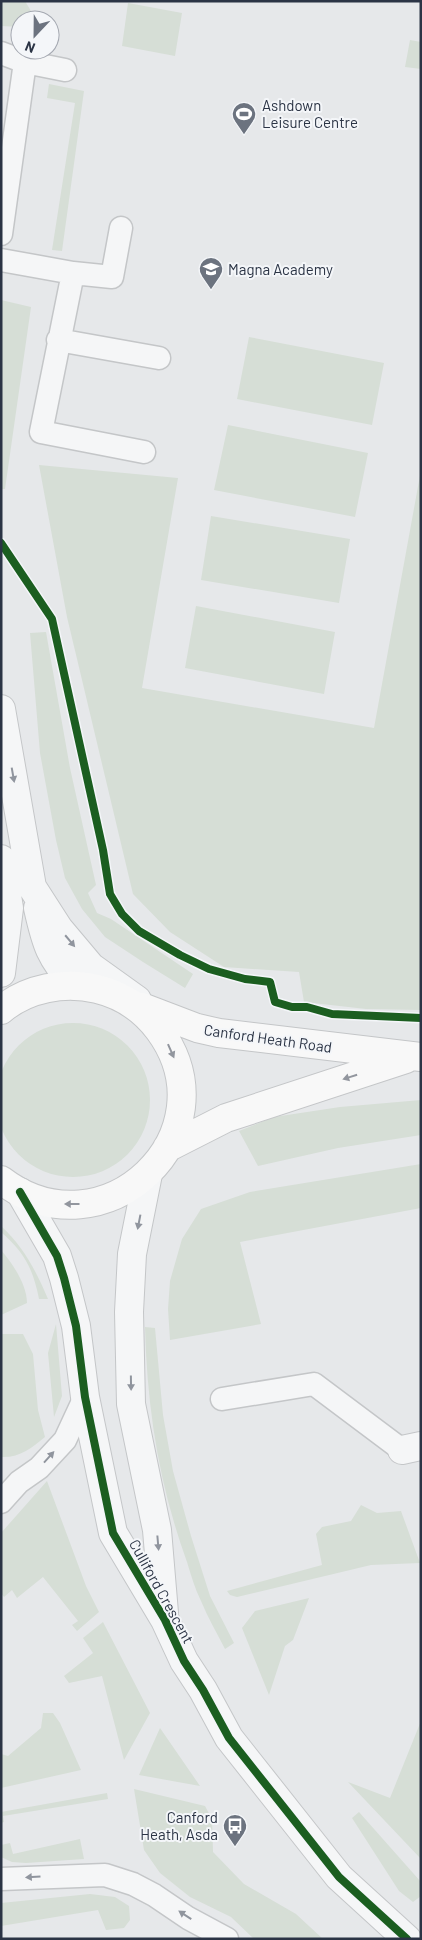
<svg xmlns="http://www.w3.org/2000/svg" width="422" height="1940" font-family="Barlow,sans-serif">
<rect width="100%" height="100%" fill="#e6e8ea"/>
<path fill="#d6ded6" d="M1,1H25L31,11L32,20H20V27L1,26Z
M128,3L182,13L175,56L122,46Z
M410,40L421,42V69L405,67Z
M49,84L84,91L62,251L52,250L75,103L47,98Z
M1,300L31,307L5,489H1Z
M249,337L384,363L372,425L237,399Z
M228,425L368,453L355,517L214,490Z
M39,465L178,478L142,688L374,728L421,470V1010L366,1009L304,1002L299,972L224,967L170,932L133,894L67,617Z
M211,516L350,539L339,603L201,580Z
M196,606L335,632L324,694L185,668Z
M46,632L70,768L96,885L88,893L97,913L111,919L193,974L185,988L143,962L105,937L82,909L65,878L56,840L40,753L30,633Z
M-4 1100a77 77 0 1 1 154 0a77 77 0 1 1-154 0Z
M421,1100V1135L338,1148L258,1166L239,1131L274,1117L340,1107Z
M421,1164V1208L240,1242L261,1324L170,1340L168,1309L170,1281L182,1239L201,1209L250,1192Z
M1,1226C24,1247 36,1271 48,1299H39C33,1269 25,1253 1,1232Z
M1,1250C13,1264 27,1285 27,1303L1,1315Z
M56,1324L62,1396L54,1417L48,1353Z
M145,1327L155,1328L163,1415L173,1471L191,1536L210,1596L234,1643L225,1649C217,1633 208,1618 201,1601C195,1589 191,1575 187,1562C159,1485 147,1408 145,1327Z
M1,1334H23L33,1354L38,1410L45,1437C32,1448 19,1458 1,1457Z
M47,1481L86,1586L99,1612L77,1631L72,1625L78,1621L43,1577L17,1598L12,1590L4,1597L1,1593V1533Z
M361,1505L377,1513L401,1511L420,1563L371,1565L237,1597L230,1595L227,1591L322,1565L316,1534L322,1527L351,1521Z
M309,1598L293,1640L285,1646L269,1695L242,1628L255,1611Z
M103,1622L150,1713L124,1760L102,1676L69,1683L64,1676L93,1653L83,1638Z
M43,1713H53L60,1723L81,1770L1,1788V1754L8,1756L41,1728Z
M421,1721V1859L348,1782L390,1798Z
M160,1728L200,1786L139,1775Z
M134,1789L205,1806L212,1819L213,1852L244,1884L296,1914L323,1939H254L231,1917L190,1897L160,1873L144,1850Z
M107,1793L108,1799L3,1816L4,1822L1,1823V1812Z
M359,1812L421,1882V1896L413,1902L399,1891L352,1818Z
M80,1839L84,1859L26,1863L12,1862L1,1857V1845L10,1843L13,1854Z
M90,1894L115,1897L129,1906L130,1920L124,1928L106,1930L98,1910L1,1926V1903Z"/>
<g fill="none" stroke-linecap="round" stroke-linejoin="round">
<g stroke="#c4c6c8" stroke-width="25">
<path id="service" d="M1,53L25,62L65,70
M1,234L25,62
M1,260L73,273L41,432L144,452
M73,273L112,277L121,228
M58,340L159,358
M222,1399L314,1384L402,1450
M1,1502L19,1482L39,1468L65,1440L85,1397
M1,1879L105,1875L133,1884L154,1895L188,1918L227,1939"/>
</g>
<g stroke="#c4c6c8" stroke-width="30">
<path id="minor" d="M148,1174L132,1254L129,1312L131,1404L157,1530L164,1613
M20,1192L57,1256L64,1278L76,1326L85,1397L113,1533L165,1620L184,1661L203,1690L229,1738L339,1877L407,1939
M402,1450L421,1446"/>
</g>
<g stroke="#c4c6c8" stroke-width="30">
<path id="tertiary" d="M1,709L32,887L59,929L91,967L137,1000
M1,859L9,908L1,973
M38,908C46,944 50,958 76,986"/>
</g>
<g stroke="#c4c6c8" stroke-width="30">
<path id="secondary" d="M142,1007L197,1028L219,1033L421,1057
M1,1010C27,988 65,981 97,989C122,995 144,1010 159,1030C235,1133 104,1259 1,1180
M167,1148L226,1118L406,1059"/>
</g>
<use href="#service" stroke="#f5f6f7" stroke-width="22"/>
<use href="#minor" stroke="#f5f6f7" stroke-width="28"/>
<use href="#tertiary" stroke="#f5f6f7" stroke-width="28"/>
<use href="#secondary" stroke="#f8f8f8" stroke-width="28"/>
<g stroke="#f4f6f9" stroke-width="11">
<path id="cycleway" d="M1,543L52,619L103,850L110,894L122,914L139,931L180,955L209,969L245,979L270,982L275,1002L292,1007H307L332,1014L421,1018
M20,1192L57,1256L64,1278L76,1326L85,1397L113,1533L165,1620L184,1661L203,1690L229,1738L339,1877L407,1939"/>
</g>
<use href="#cycleway" stroke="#1b5e20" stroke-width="8"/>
</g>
<defs><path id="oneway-solid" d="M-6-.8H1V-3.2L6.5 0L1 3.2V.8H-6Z" transform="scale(1.25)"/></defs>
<g fill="#90959e">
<use href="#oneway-solid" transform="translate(13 775) rotate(80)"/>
<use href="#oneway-solid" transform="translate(70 941) rotate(50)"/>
<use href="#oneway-solid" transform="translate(139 1222) rotate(101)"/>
<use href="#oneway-solid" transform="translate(131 1383) rotate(89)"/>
<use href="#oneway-solid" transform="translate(49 1457) rotate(-48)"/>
<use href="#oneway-solid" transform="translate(158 1543) rotate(85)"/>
<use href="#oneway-solid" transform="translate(33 1877) rotate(176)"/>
<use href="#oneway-solid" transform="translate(185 1915) rotate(-147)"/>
</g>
<g fill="#92969e">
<use href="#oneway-solid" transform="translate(171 1051) rotate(66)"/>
<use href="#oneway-solid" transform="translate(350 1077) rotate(162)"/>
<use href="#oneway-solid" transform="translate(72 1204) rotate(180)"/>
</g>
<defs>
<g id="stadium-pin" transform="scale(1.25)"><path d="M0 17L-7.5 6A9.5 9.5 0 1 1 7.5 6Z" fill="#6c737f" stroke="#f4f6f9"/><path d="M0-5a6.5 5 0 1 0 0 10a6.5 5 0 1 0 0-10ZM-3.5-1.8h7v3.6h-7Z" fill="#fff"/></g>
<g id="school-pin" transform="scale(1.25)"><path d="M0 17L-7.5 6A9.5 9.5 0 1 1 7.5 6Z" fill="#6c737f" stroke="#f4f6f9"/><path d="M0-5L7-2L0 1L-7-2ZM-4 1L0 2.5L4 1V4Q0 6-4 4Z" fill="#fff"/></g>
<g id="bus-pin" transform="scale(1.25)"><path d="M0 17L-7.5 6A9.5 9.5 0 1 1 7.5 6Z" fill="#6c737f" stroke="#f4f6f9"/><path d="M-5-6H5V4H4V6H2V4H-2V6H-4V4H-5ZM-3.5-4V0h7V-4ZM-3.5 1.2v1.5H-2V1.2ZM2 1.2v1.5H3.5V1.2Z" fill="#fff"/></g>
</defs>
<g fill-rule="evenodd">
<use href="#stadium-pin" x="244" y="114"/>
<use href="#school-pin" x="211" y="269"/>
<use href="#bus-pin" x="235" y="1826"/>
</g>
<g text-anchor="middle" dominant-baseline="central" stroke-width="4" stroke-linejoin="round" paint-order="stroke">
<g font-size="15" fill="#2b3445" stroke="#f4f6f9" text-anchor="start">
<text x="262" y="105">Ashdown<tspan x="262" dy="17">Leisure Centre</tspan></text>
<text x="228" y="269">Magna Academy</text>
<text x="218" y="1817" text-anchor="end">Canford<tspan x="218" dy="17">Heath, Asda</tspan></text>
</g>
<g font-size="15" fill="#2b3445" stroke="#f4f6f9">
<text transform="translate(268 1038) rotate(8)">Canford Heath Road</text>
<text transform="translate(162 1591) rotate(61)">Culliford Crescent</text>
</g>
</g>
<rect width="422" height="1940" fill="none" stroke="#2b3445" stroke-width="5"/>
<g transform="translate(35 35) rotate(202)"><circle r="24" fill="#f4f6f9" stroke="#a4a8b1"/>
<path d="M0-4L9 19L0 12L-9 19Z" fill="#6c737f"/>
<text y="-8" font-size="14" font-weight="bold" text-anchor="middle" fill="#2b3445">N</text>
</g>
</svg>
